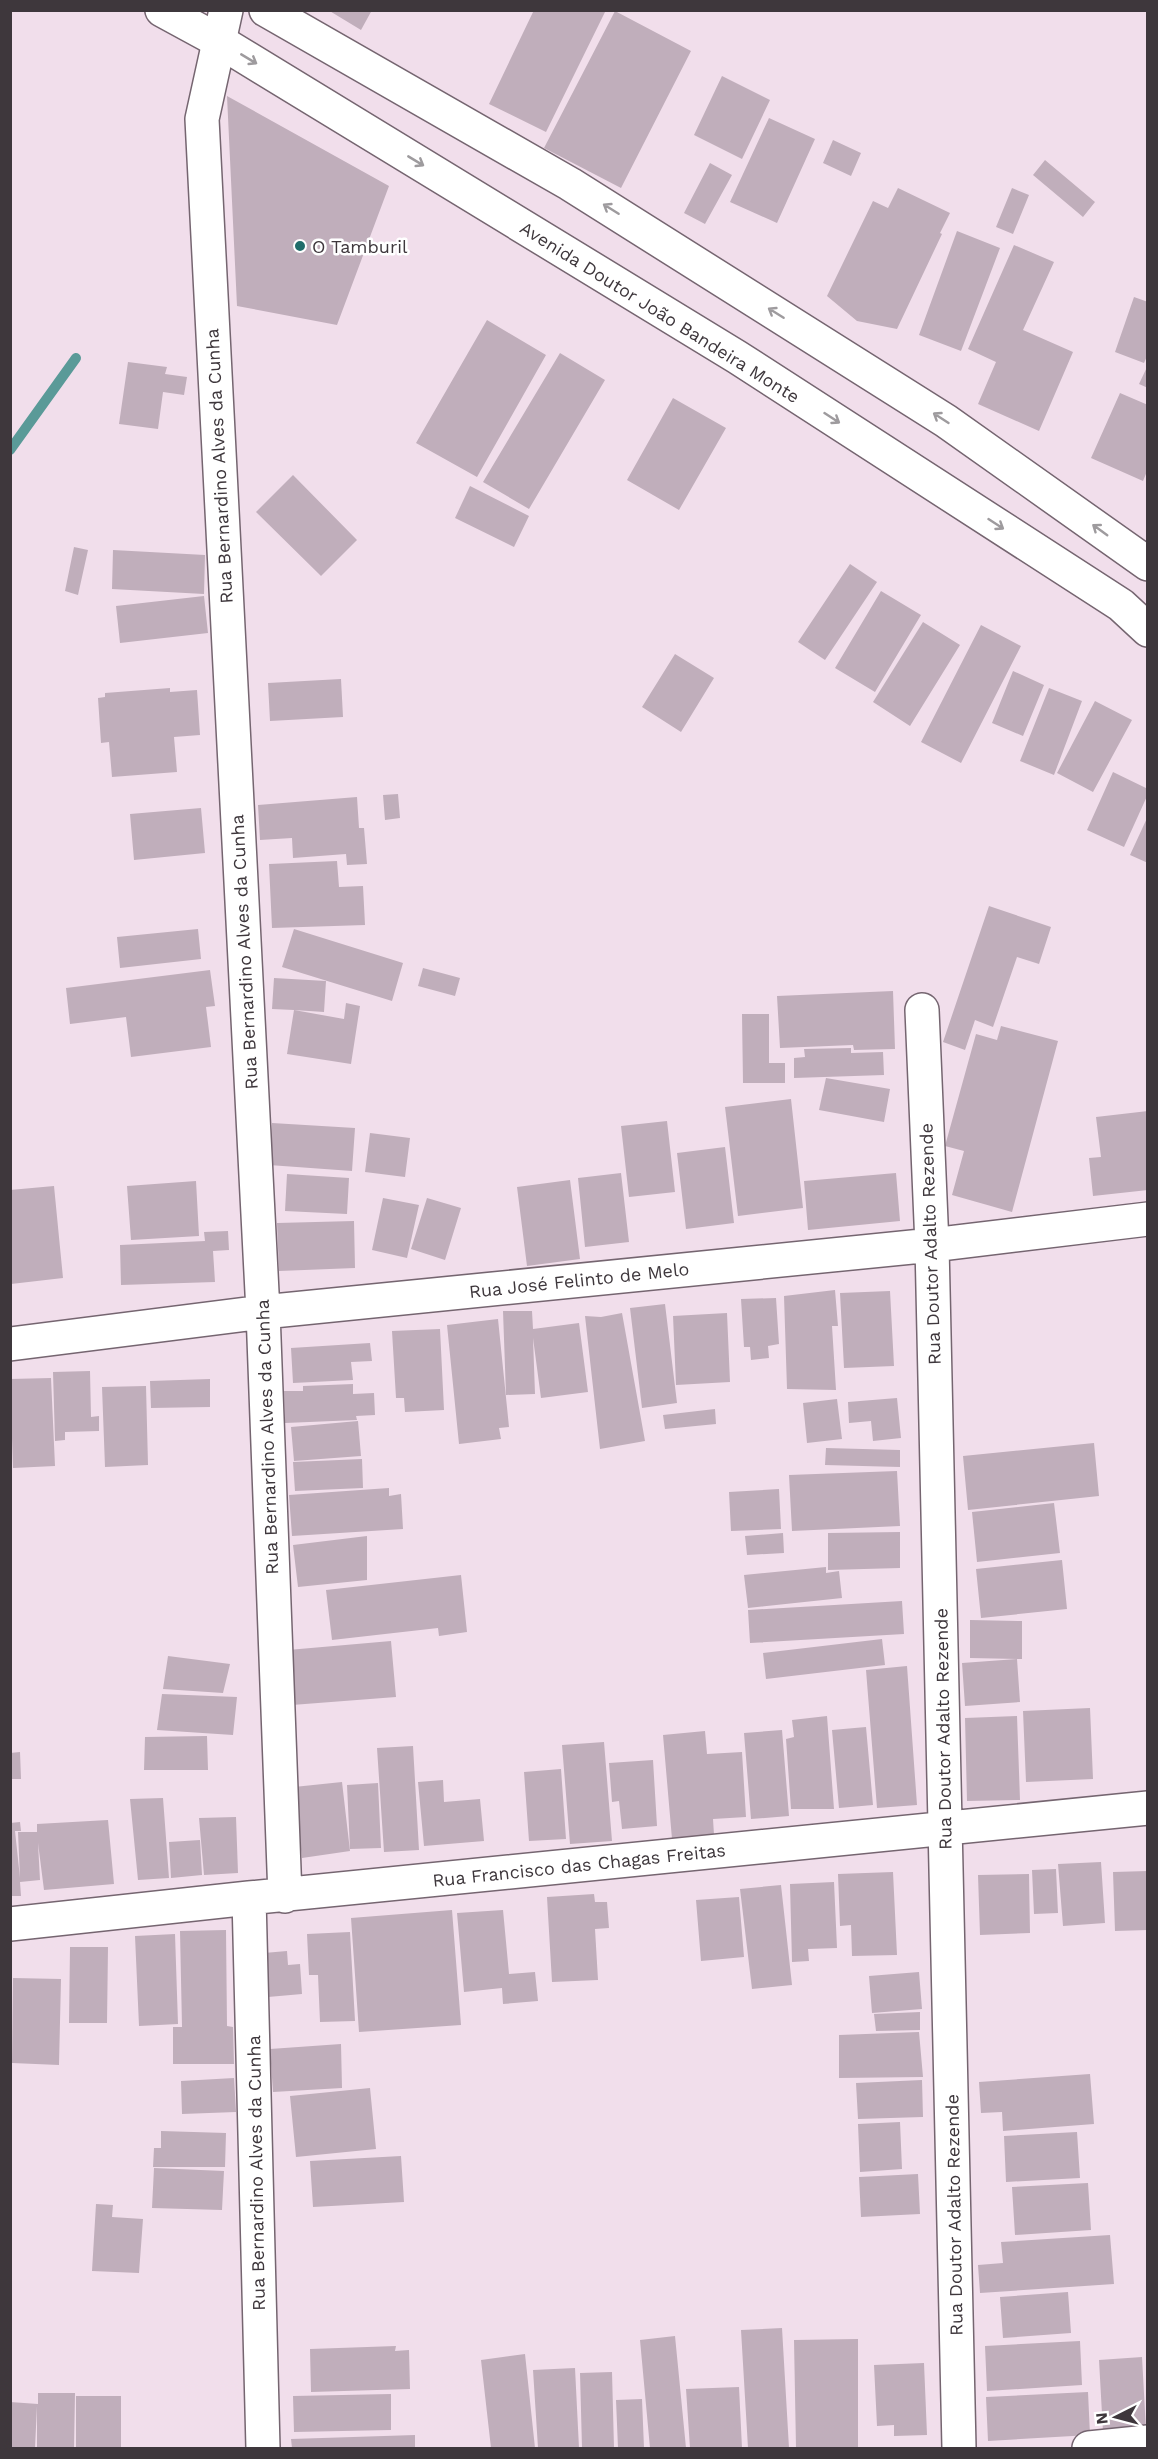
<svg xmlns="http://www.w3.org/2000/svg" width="1158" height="2459" font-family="'Work Sans',sans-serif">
<rect width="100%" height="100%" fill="#f1deeb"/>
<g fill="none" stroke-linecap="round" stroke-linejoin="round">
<path stroke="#5a9a98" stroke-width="10" d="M10,450L76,358"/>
</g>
<path fill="#c0aebb" d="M328,10H372L361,30Z
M534,10H606L546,132L489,104Z
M615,11L691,51L621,188L544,148Z
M722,76L770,100L742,159L694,135Z
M227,96L389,186L337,325L237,306Z
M769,118L815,139L777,223L730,202Z
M833,140L861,153L851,176L823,163Z
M1045,160L1095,202L1083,217L1033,175Z
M710,163L732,175L705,224L684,213Z
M898,188L950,213L940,233L942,234L897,329L857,321L827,296L873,201L888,208Z
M1012,188L1029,195L1013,234L996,227Z
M957,231L1000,248L961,351L919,335Z
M1014,245L1054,262L1023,330L1073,352L1039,431L978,404L996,362L968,349Z
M1134,297L1148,302V354L1144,363L1115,352Z
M487,320L546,355L477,477L416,443Z
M560,353L605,380L529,509L483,482Z
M128,362L167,367L165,374L187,377L184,395L163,392L158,429L119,424Z
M1148,365V388L1139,384Z
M1120,393L1148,405V469L1143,481L1091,458Z
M673,398L726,428L679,510L627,480Z
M293,475L357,540L321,576L256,512Z
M470,486L529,516L514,547L455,518Z
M74,547L88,550L78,595L65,591Z
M113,550L205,555L204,594L112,589Z
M850,564L877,582L825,660L798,642Z
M881,591L921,615L875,692L835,668Z
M204,596L208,633L120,643L116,606Z
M923,622L960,645L910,726L873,702Z
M981,625L1021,646L961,763L921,742Z
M675,654L714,678L681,732L642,707Z
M1013,671L1044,685L1023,736L992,723Z
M341,679L343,717L270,721L268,683Z
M170,688V692L197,690L200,735L174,737L177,772L112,777L109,742L101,743L98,698L105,697V693Z
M1049,688L1082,701L1054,775L1020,761Z
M1095,701L1132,720L1093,792L1057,773Z
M1113,772L1148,789V794L1124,847L1087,830Z
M398,794L400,818L385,820L383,795Z
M357,797L359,828H364L367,864L347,865L346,854L293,858L292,838L260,840L258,805Z
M201,808L205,853L134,860L130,814Z
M1148,816V863L1130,855Z
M337,861L339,887L363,886L365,925L272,928L269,864Z
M989,906L1051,927L1039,964L1017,957L993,1027L975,1020L965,1050L943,1042Z
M198,929L201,959L120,968L117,937Z
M294,929L403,963L392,1001L282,967Z
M423,968L460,978L455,996L418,986Z
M210,970L215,1006L206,1007L211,1047L131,1057L126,1017L70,1024L66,988Z
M274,978L326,981L324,1012L294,1010L344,1019L346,1003L360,1006L351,1064L287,1054L294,1010L272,1009Z
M893,991L895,1049L854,1050L853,1045L780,1048L777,996Z
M742,1014H769V1063H785V1083H743Z
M1001,1026L1058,1041L1012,1212L952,1195L964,1151L945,1146L976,1034L997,1040Z
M851,1048V1053L883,1052L884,1075L794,1078V1058L805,1057L804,1049Z
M826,1078L890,1089L884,1122L819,1110Z
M791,1099L803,1208L738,1216L725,1107Z
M1148,1111V1190L1093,1196L1089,1158L1101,1157L1096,1117Z
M667,1121L675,1192L629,1197L621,1126Z
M272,1123L355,1128L352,1171L269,1165Z
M370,1133L410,1138L405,1177L365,1172Z
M725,1147L734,1223L686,1229L677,1153Z
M621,1173L629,1242L585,1247L578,1178Z
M896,1173L900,1221L808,1230L804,1181Z
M287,1174L349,1178L347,1214L285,1211Z
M570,1180L580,1259L527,1266L517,1187Z
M196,1181L199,1236L131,1240L127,1186Z
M54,1186L63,1278L11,1284L10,1190Z
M383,1198L419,1205L407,1258L372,1250Z
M427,1198L461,1208L445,1260L411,1249Z
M354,1221L355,1268L279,1271L277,1223Z
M228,1231L229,1250L213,1251L215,1282L121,1285L120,1245L205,1241L204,1232Z
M835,1290L838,1326H832L836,1390L787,1389L784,1296Z
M890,1291L894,1366L844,1368L840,1293Z
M776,1298L779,1344L768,1346L769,1358L751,1360L750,1347H744L741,1299Z
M665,1304L677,1403L642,1408L630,1308Z
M503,1311H532L533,1329L579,1323L588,1392L541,1398L533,1338L535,1394L506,1395Z
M622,1313L645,1441L600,1449L585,1316L601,1317Z
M727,1313L730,1382L676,1385L673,1316Z
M498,1319L509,1427L499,1428L501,1439L459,1444L447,1325Z
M440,1329L444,1410L405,1412L404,1398H396L392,1331Z
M370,1343L372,1361L351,1362L353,1380L293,1383L291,1348Z
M90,1371L91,1417L99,1416V1431L65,1432V1440L55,1441L53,1372Z
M51,1378L55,1466L13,1468L10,1379Z
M210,1379V1407L151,1408L150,1381Z
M353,1384V1394L374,1393L375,1415L356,1416L357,1420L285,1423L284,1391H303V1386Z
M146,1386L148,1465L105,1467L102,1387Z
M897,1398L901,1438L873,1441L871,1421L849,1423L848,1402Z
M837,1399L842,1439L807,1443L803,1403Z
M715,1409L716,1424L665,1429L663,1415Z
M358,1421L361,1456L294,1461L291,1427Z
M1094,1443L1099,1496L968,1510L963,1456Z
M826,1448L900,1450V1467L825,1465Z
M362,1459L363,1488L295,1491L293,1462Z
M897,1471L900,1526L792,1531L789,1475Z
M389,1488V1496L401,1494L403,1529L292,1536L289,1495Z
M779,1489L781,1529L731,1531L729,1492Z
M1054,1503L1060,1553L977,1562L972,1512Z
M900,1532V1568L828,1570V1533Z
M783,1533L784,1553L747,1555L745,1536Z
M367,1536V1580L298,1587L293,1545Z
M1062,1560L1067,1609L981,1618L976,1569Z
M826,1567V1573L839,1571L842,1598L748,1608L744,1575Z
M461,1575L467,1632L439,1636L438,1628L332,1640L326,1590Z
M902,1601L904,1634L750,1643L748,1610Z
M970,1620L1022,1621V1659L970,1658Z
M882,1639L885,1665L766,1679L763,1653Z
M391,1641L396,1697L292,1705L288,1650Z
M168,1656L230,1664L223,1693L163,1689Z
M1017,1659L1020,1702L965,1706L962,1663Z
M907,1666L917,1805L877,1808L866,1670Z
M162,1694L237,1697L233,1735L157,1730Z
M1090,1708L1093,1779L1026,1782L1023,1711Z
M827,1716L834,1809H791L786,1739L794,1737L792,1720Z
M1017,1716L1020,1800L967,1801L965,1718Z
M866,1727L873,1805L839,1808L832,1730Z
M782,1730L789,1816L751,1819L744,1733Z
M705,1731L707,1754L742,1752L746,1817L713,1819L714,1835L672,1839L663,1735Z
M207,1736L208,1770H144L145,1737Z
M604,1742L612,1841L570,1844L562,1745Z
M413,1746L419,1850L384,1852L377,1748Z
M20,1752L21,1779H10V1753Z
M653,1760L657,1826L622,1829L619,1801L612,1802L609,1763Z
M561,1769L566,1839L529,1841L524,1772Z
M443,1780L444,1802L480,1799L484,1841L424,1846L418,1782Z
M342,1782L350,1851L302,1858L294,1787Z
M378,1783L381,1848L350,1849L347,1785Z
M163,1798L169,1878L138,1880L130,1799Z
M236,1817L238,1873L204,1875L199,1818Z
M108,1820L114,1884L44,1890L38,1843L40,1880L20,1882L21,1896H10V1823L20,1822L21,1831H15L20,1878L18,1832H37V1824Z
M200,1840L202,1875L171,1878L169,1842Z
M1101,1862L1105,1923L1063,1926L1058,1864Z
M1056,1869L1058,1913L1034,1914L1032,1870Z
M1148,1871V1930L1115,1931L1113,1872Z
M893,1872L897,1955L852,1956L851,1925L840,1926L838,1874Z
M1029,1874L1030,1933L980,1935L978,1875Z
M834,1882L837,1948L808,1949L809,1961L792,1962L790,1884Z
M781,1885L792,1985L752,1989L740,1889Z
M594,1894L595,1902H607L609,1928L595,1929L598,1980L552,1982L547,1897Z
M739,1897L744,1957L701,1961L696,1900Z
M452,1910L461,2025L359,2032L351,1918Z
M503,1910L509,1974L535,1972L538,2001L503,2004L502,1988L464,1992L457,1913Z
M226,1930L227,2026L233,2027L234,2064H173V2027H182L180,1931Z
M350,1932L355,2021L320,2022L318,1975H309L307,1934Z
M175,1934L178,2024L139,2026L135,1936Z
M70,1947H108L107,2023H69Z
M287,1951L288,1965L300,1964L302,1994L268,1997L264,1953Z
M919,1972L922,2009L872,2013L869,1976Z
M13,1978L61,1979L59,2065L12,2063Z
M920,2012V2030L876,2031L874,2014Z
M919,2032L923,2077L839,2078V2035Z
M341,2044L342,2088L273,2092L270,2049Z
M1090,2074L1094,2124L1003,2131L1002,2112L981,2113L979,2082Z
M234,2078L236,2112L182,2114L181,2081Z
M922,2080L923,2117L858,2119L856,2083Z
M370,2088L376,2149L296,2157L290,2096Z
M900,2122L902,2169L860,2172L858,2124Z
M161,2131L226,2133L225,2167H153L154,2148H161Z
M1077,2132L1080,2178L1006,2182L1004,2136Z
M401,2156L404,2202L313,2207L310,2161Z
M154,2168L224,2171L222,2210L152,2208Z
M918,2174L920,2214L861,2217L859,2177Z
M1088,2183L1091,2230L1015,2235L1012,2187Z
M96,2204L113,2205L112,2217L143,2219L139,2273L92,2271Z
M1110,2235L1114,2284L980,2293L978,2265L1003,2263L1001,2242Z
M1068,2292L1071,2333L1003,2338L1000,2297Z
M782,2328L789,2448H748L741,2330Z
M675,2336L686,2448H650L640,2340Z
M858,2339V2448H796L794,2340Z
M1080,2341L1082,2385L987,2391L985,2346Z
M396,2346L395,2351L409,2350L410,2389L311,2392L310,2349Z
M525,2354L535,2448H491L481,2360Z
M1142,2357L1146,2430L1103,2432L1099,2360Z
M924,2363L927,2435L894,2436V2425L877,2426L874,2365Z
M575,2368L579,2448H538L533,2370Z
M612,2372L614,2448H582L580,2373Z
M739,2387L742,2448H690L686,2389Z
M1088,2392L1090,2435L988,2441L986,2397Z
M38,2393H75L74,2448H37V2406L35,2448H10V2402L38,2404Z
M391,2394V2430L294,2432L293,2396Z
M76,2396H121V2448H76Z
M642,2399L644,2448H618L616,2400Z
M415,2435V2448H292L291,2439Z"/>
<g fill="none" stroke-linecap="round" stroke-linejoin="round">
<g stroke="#756570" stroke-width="36">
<path id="minor" d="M226,10L202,119L263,1312L285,1896
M922,1010L932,1245L959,2448
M10,1344L263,1312L932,1245L1148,1219
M249,1898L263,2448
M10,1924L249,1898L1148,1808
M1089,2448L1148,2442"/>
</g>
<g stroke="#756570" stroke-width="36">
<path id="primary" d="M162,10L219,41L737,357L1121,605L1148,630
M266,10L570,184L946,421L1148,564"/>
</g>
<use href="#minor" stroke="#fff" stroke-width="33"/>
<use href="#primary" stroke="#fff" stroke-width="33"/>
</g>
<defs><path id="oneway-shaft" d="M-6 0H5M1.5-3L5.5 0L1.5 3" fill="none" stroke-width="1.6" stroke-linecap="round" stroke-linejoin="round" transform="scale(1.5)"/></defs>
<g stroke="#9e9b9e">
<use href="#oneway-shaft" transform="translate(249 59) rotate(31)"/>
<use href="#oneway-shaft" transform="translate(416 161) rotate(31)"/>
<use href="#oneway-shaft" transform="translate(611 209) rotate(-148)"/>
<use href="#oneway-shaft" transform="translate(776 313) rotate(-148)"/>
<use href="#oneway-shaft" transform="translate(832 418) rotate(33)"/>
<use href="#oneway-shaft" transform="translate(941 418) rotate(-147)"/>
<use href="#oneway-shaft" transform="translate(996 524) rotate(33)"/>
<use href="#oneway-shaft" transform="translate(1100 530) rotate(-144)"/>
</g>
<circle fill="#206c6a" stroke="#fff" stroke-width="2" cx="300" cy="246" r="6"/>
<g text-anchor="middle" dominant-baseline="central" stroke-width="5" stroke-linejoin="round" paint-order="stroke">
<g font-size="18" fill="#3e373c" stroke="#fff" text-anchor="start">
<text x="312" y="246">O Tamburil</text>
</g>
<g font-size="18" fill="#3e373c" stroke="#fff">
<text transform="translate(660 312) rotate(32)">Avenida Doutor João Bandeira Monte</text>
<text transform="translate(219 466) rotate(-93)">Rua Bernardino Alves da Cunha</text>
<text transform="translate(244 952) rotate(-93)">Rua Bernardino Alves da Cunha</text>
<text transform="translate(930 1244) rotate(-92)">Rua Doutor Adalto Rezende</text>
<text transform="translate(579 1280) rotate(-6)">Rua José Felinto de Melo</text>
<text transform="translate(267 1437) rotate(-92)">Rua Bernardino Alves da Cunha</text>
<text transform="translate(943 1729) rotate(-91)">Rua Doutor Adalto Rezende</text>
<text transform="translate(579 1865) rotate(-6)">Rua Francisco das Chagas Freitas</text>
<text transform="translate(256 2173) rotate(-91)">Rua Bernardino Alves da Cunha</text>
<text transform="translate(954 2215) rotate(-91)">Rua Doutor Adalto Rezende</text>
</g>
</g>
<rect width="1158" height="2459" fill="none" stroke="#3e373c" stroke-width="24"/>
<g transform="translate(1116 2417) rotate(264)" stroke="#ffffff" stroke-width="4.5" paint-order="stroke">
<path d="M0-4.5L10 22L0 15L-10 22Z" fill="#3e373c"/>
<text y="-9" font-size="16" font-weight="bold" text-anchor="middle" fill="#3e373c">N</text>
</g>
</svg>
